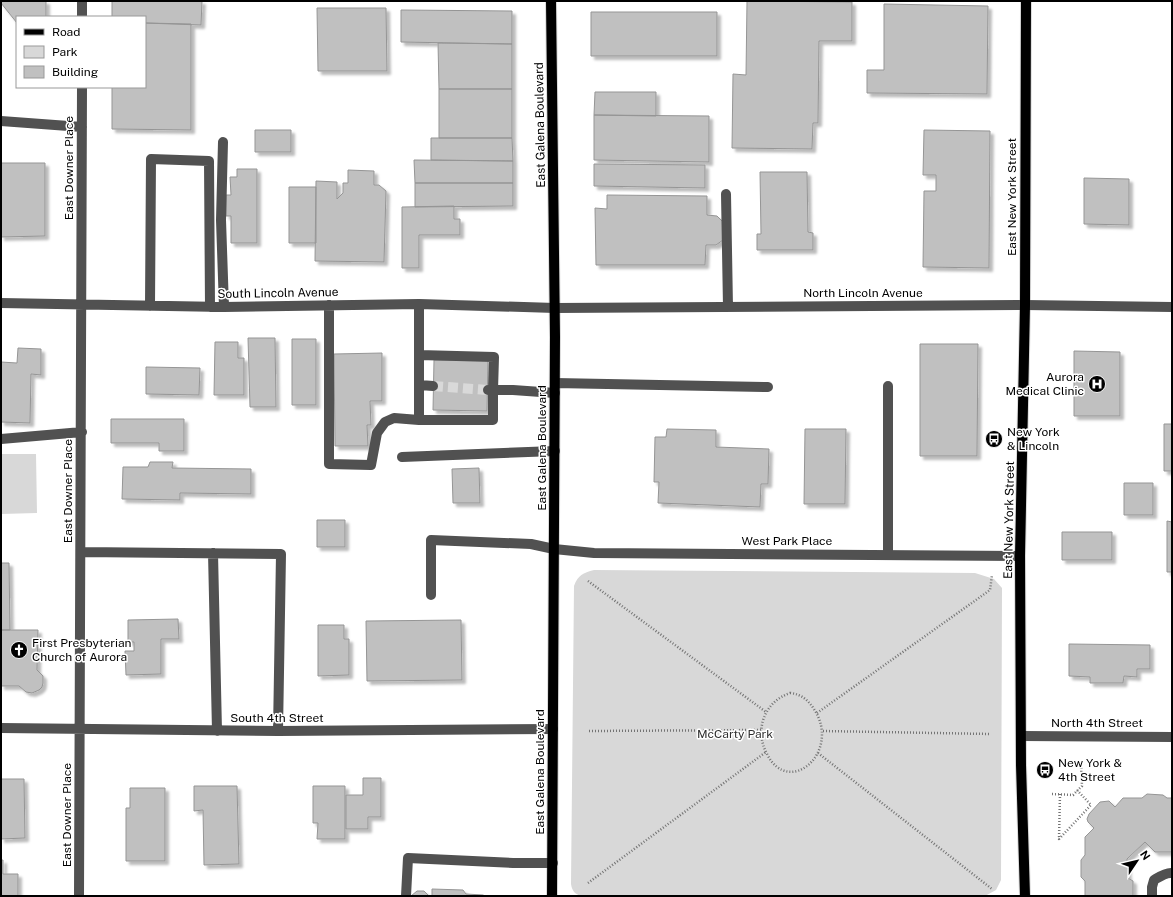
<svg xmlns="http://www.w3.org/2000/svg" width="1173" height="897" font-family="'Public Sans',sans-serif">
<defs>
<filter id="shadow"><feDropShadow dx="3.5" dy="3.5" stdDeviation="1" flood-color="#0004"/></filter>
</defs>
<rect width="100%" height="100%" fill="#fff"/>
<path fill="#d8d8d8" d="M1,454H36L37,513L1,514Z
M594,570L975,573L994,579L1002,588L1001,880L996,890L985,896H581C575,894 572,891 571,884L574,586C578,575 583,573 594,570Z"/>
<path fill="#c0c0c0" stroke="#959595" filter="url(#shadow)" d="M1,1H46V17H17V23L1,3Z
M112,1H202L201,25L145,23V17H112Z
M747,1L852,2V41H819L818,123H813L812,149L732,148L733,74L746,75Z
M884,4L988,6L987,94L867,93V70H884Z
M317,8H386L387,71H318Z
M401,10L512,11V44L401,42Z
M591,12H717V56H591Z
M145,23L191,24V130L112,129V87H145Z
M438,43L512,44V89H439Z
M439,89H512V138H439Z
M595,92H656V116L594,115Z
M594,115L709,116V162L594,160Z
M255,130H291V152H255Z
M924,130L990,131L989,268L923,267L924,191H936V175H923Z
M431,138H512L513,161L431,160Z
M414,160L513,161V183H415Z
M1,163H45V236L1,237Z
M594,164L705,165V188L594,186Z
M237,169H257V243H231V216H226V195H231L230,177H237Z
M348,170L374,171V185H379L386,191L384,262L315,261L316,181L337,182V199L343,193V183H348Z
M760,172H807L808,232L813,233V250H757V234H761Z
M1084,178L1129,179V225L1084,224Z
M415,183H513V206L415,207Z
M289,187H316V243H289Z
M607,195L707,196V215L717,216L724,223L723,240L716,245H706L705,265H596L595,208L607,209Z
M454,206V219H460V235H419V268H402V207Z
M248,338H275L276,407H250Z
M292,339H316V405H292Z
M215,342H238V358H244V395H214Z
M920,344H978L977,456H920Z
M18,348L41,349V375L31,374L30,423L1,422V362L17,363Z
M1074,351L1120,352V416H1074Z
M382,353V401H370L371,425H367L368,446H335L334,354Z
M434,360H488L487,411L433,410Z
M146,367L200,368L199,395L146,394Z
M111,419H184V451H159V443H111Z
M1164,424H1172V471H1164Z
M667,429L716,430V447L769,449L768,484H761L760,507L658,503L659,482H654L655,437H666Z
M805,429H846L845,504H804Z
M150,462H173L172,468L251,469V494L180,493V500L122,499L123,467H148Z
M479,468L480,503H453L452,469Z
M1124,483H1153V515H1124Z
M317,520H345V547H317Z
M1167,521L1172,522V572H1167Z
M1062,532H1112V560H1062Z
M1,563H9L10,630H1Z
M178,619L179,639H161V674L126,675L125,651H134V642H128V620Z
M461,620L462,680L367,681L366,621Z
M318,625H344V639H349V675L318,676Z
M1,630H38L37,670L43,676V683L42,687L39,690L32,693L26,692L19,686H1Z
M1069,644L1150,645V669H1137V677L1124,676L1123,683H1090V677L1069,676Z
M363,778H381V817H368V829H346V795H363Z
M1,779H24L25,838L1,839Z
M194,786H237L239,864L204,865L203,810L194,811Z
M313,786H345V839H317L318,823H313Z
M130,788H165V861H126V808H130Z
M1147,794L1163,795L1167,798H1172V852H1155L1145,842L1127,859L1128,878L1133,881V896H1085V881L1081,877V860L1085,855V837L1094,828L1088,822L1087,819L1089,814L1100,802L1109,801L1115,807L1123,798H1142Z
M1,860H3V874H18V896H1Z
M432,889L463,890L466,894L483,895L485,896H432Z
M417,891H424L429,896H430H411Z"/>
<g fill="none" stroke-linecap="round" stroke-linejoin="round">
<path stroke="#d9d9d9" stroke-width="10" stroke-dasharray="10 5" stroke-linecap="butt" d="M433,386L488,390"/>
<g stroke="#dbdbdb" stroke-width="12">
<path id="major" d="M551,1L555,337L552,896
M1025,896L1021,765L1020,556L1025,305L1026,1"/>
</g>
<path stroke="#737373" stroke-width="2.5" stroke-dasharray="1 2" stroke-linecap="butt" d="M588,581L766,712
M790,693C801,694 808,700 814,709C842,752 789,798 767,754C754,730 764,702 790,693Z
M817,713L990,590L992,575
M589,731L761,730
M823,731L990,734
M818,753L992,889
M1052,794L1073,795L1082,786L1081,765
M1060,794L1059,839L1091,805L1077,790
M588,883L766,752"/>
<path stroke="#515151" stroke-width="10" d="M82,1V17
M1,121L82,127
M223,142L221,220L224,307
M726,194L728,307
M1,303L224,307L419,304L555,308L1025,305L1172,307
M419,304V420
M329,305V464L371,465L377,433L385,422L394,418L419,420H493V390H513L555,393
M150,306L151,159L209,161L210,307
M419,355L494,357L493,390H488
M555,383L768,387
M420,385L433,386
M1,439L82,432
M402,457L555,451
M81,552L281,554L278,731
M213,553L217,731
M888,555V386
M431,595V540L531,544L554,549L594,553L1020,556
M1,728L278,731L553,729
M1022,736L1172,737
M79,896L82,87
M406,896L408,858L513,863H553
M1152,896V887L1154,880C1159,877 1166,872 1172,873"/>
<use href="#major" stroke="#000" stroke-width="10"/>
</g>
<defs>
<g id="hospital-disc" transform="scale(0.9)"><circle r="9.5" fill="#000" stroke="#fff"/><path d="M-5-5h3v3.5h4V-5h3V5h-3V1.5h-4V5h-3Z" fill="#fff"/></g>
<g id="bus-disc" transform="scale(0.9)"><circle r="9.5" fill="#000" stroke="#fff"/><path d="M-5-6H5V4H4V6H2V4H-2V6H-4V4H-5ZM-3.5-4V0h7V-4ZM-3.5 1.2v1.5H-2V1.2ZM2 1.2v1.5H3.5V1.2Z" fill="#fff"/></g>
<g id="church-disc" transform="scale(0.9)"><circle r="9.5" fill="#000" stroke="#fff"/><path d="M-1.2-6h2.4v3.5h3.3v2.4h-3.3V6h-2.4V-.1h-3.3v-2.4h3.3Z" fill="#fff"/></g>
</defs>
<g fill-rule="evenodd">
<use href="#hospital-disc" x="1097" y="384"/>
<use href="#bus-disc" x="994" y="439"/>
<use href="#church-disc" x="19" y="650"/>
<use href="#bus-disc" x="1045" y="770"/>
</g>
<g text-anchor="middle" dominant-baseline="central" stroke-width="3" stroke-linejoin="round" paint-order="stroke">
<g font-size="12" fill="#000" stroke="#fff">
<text transform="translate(540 125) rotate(-91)">East Galena Boulevard</text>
<text transform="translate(69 168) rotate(-90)">East Downer Place</text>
<text transform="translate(1012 197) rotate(-90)">East New York Street</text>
<text transform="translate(278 293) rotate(-1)">South Lincoln Avenue</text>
<text x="863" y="293">North Lincoln Avenue</text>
<text transform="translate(542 448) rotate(-90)">East Galena Boulevard</text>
<text transform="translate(68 491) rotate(-90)">East Downer Place</text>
<text transform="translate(1009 520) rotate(-89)">East New York Street</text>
<text x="787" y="541">West Park Place</text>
<text x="277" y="718">South 4th Street</text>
<text x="1097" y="723">North 4th Street</text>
<text transform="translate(540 772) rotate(-90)">East Galena Boulevard</text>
<text transform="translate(67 815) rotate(-90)">East Downer Place</text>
</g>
<g font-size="12" fill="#000" stroke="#fff" text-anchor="start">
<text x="1084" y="377" text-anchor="end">Aurora<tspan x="1084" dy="14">Medical Clinic</tspan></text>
<text x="1007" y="432">New York<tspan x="1007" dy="14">&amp; Lincoln</tspan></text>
<text x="32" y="643">First Presbyterian<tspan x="32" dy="14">Church of Aurora</tspan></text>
<text x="1058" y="763">New York &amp;<tspan x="1058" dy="14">4th Street</tspan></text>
</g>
<g font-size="12" fill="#2f2f2f" stroke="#fff">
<text x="735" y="734">McCarty Park</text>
</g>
</g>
<rect width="1173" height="897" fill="none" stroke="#000000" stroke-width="4"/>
<rect x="16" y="16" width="130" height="72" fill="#ffffff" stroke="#999999"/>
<rect x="24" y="29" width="20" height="6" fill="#000000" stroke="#999999"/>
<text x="52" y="36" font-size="12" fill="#000000">Road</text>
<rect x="24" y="46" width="20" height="12" fill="#d8d8d8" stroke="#999999"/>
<text x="52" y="56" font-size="12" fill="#000000">Park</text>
<rect x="24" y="66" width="20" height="12" fill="#c0c0c0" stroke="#999999"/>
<text x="52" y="76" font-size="12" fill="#000000">Building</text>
<g transform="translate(1137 861) rotate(55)" stroke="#ffffff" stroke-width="3" paint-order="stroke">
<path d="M0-3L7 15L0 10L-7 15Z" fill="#000000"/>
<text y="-6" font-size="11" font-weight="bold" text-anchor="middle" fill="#000000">N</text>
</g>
</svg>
